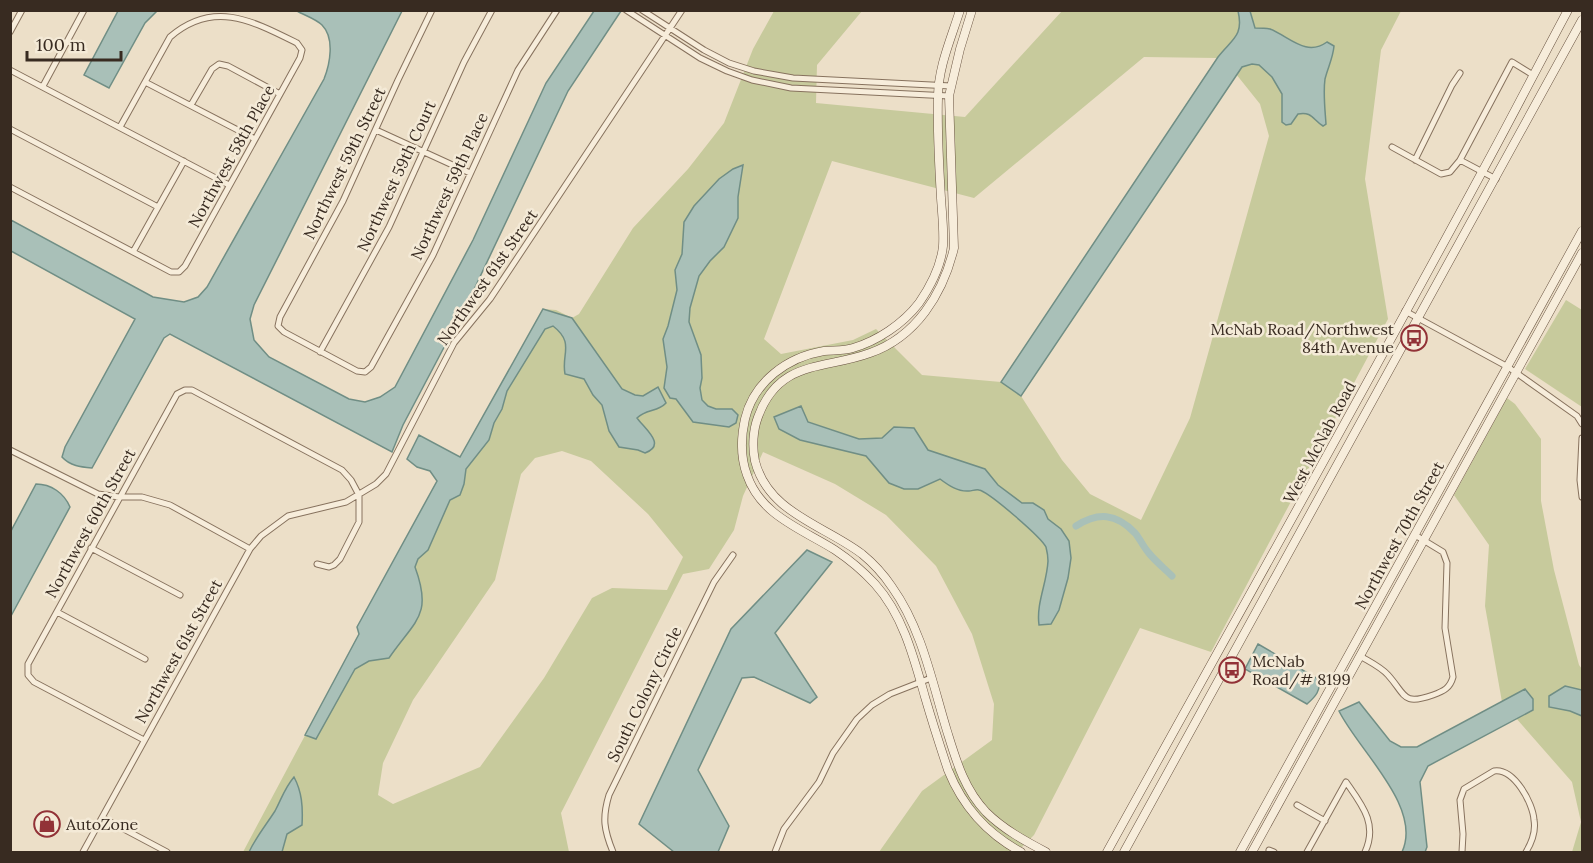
<svg xmlns="http://www.w3.org/2000/svg" width="1593" height="863" font-family="Lora,serif">
<rect width="100%" height="100%" fill="#ecdfc8"/>
<path fill="#c7ca9c" fill-rule="evenodd" d="M774,11H862L817,65L816,103L965,117L1062,11H1401L1381,50L1365,179L1388,319L1211,652L1140,628L1034,835L1017,852H879L922,791L992,740L994,704L972,634L936,566L886,515L835,484L763,452L743,496L734,530L709,569L683,574L561,813L569,852H243L359,634L357,627L437,481L460,457L543,309L556,310L572,318L579,314L633,228L688,169L724,123L753,49ZM1144,57L1217,58L1001,382L922,375L876,329L853,340L781,354L764,339L832,161L974,198ZM1236,74L1260,104L1269,136L1190,418L1141,520L1090,494L1062,460L1021,396ZM562,451L591,461L648,514L683,557L667,590L612,588L592,598L544,678L480,767L393,804L378,795L383,763L413,700L495,580L521,474L535,458Z
M1566,300L1582,310V407L1525,369Z
M1507,398L1515,404L1541,439V501L1554,570L1579,665L1582,669V852H1572L1581,822L1572,782L1502,702L1485,606L1489,545L1454,495Z"/>
<path fill="#a9c0b8" stroke="#708e85" stroke-width="1.5" d="M118,11H157L145,23L109,88L84,75Z
M297,11H402L254,305L250,319L254,340L269,357L349,399L365,402L380,397L395,387L473,240L546,83L594,11H621L568,91L469,300L403,425L392,452L170,334L164,338L92,468C81,467 70,466 62,457L65,447L135,319L11,251V220L153,297L184,302L198,297L207,287L324,79C330,64 335,38 322,25C316,19 304,15 297,11Z
M1238,11H1250L1255,28C1260,28 1265,28 1270,29C1290,37 1306,57 1327,42L1334,46C1333,58 1328,67 1325,79C1323,93 1325,109 1326,124L1323,126C1313,120 1312,111 1298,114L1291,124L1286,125L1282,122V94L1272,77L1259,65L1252,64L1242,67L1021,396L1001,382L1218,57C1232,39 1244,36 1238,11Z
M743,165L738,197V218L724,247L710,261L699,276L690,308L689,322L701,355L702,378L700,388L702,400L708,406L716,409H732L738,415L736,423L729,427L693,422L676,399L670,398L664,388L667,367L663,339L668,326L677,290L675,270L682,254L684,222L694,206L719,179L733,169Z
M543,309L572,318L622,389L635,395L643,396L658,387L666,403C658,412 646,409 637,418C645,429 667,445 645,453L638,450L619,447L609,431L602,405L593,395L584,379L565,374C561,354 575,343 553,326L545,329L507,391L502,409L494,423L489,440L466,469L464,484L460,495L450,500L428,550L418,559L415,567C433,616 415,620 389,658L369,661L355,669L316,739L305,735L359,634L357,627L437,481L430,471L417,467L407,459L419,435L460,457Z
M801,406L808,422L859,439L882,438L894,427L914,428L928,450L985,469L998,485L1022,503H1033L1044,510L1048,519L1061,529L1069,541L1071,558L1068,578L1059,610L1051,624L1039,625C1036,603 1047,583 1048,561C1048,557 1047,551 1046,547C1041,537 989,492 979,490C976,489 972,491 969,491C958,492 948,485 940,479L918,489H904L889,483L866,456L800,440L779,429L774,417Z
M36,484C51,484 64,493 70,507L11,616V531Z
M807,550L832,562L775,633L817,697L810,703L754,677L742,678L698,770L729,826L718,852H674L639,824L731,629Z
M1258,644L1318,679C1322,690 1315,697 1307,704L1245,669Z
M1565,686L1582,690V716L1570,711L1549,707V696Z
M1525,689L1533,699V710L1428,766L1420,782L1427,847L1425,852H1402C1423,807 1358,750 1339,711L1359,702L1390,741L1401,747H1417Z
M294,777C302,792 303,807 302,825L287,834L282,852H249C256,837 266,825 275,811C282,798 284,789 294,777Z"/>
<g fill="none" stroke-linecap="round" stroke-linejoin="round">
<path stroke="#a9c0b8" stroke-width="7" d="M1076,526C1098,512 1116,513 1135,533C1140,539 1143,546 1148,552C1155,561 1164,568 1172,576"/>
<g stroke="#87725e" stroke-width="7">
<path id="street" d="M432,10L398,80L343,201L280,317L278,326L284,332L357,371L365,372L371,367L433,255L518,70L557,10
M626,10L700,58L727,71L752,80L791,88L949,96
M642,10L704,50L729,63L754,71L793,78L951,86
M10,32L22,10
M10,70L229,185
M145,82L255,139
M43,86L84,10
M191,105L212,69L219,64L228,66L280,94
M10,129L158,207
M376,130L470,173
M1392,147L1441,174L1450,172L1460,160L1512,62L1533,75
M1415,160L1452,85L1460,73
M1460,160L1496,179
M10,187L171,272H179L185,266L300,58L302,50L297,43C251,20 213,0 170,37L120,127
M133,252L184,161
M1405,311L1508,367L1577,416L1582,424
M320,352L389,227L464,62L492,10
M1582,438L1580,480L1582,497
M10,450L98,494L119,497H142L170,505L250,549
M91,548L180,595
M57,612L145,659
M1360,656C1370,662 1381,667 1388,675C1406,695 1402,706 1433,695C1444,691 1450,688 1453,677L1445,628L1447,563L1443,552L1415,535
M144,740L34,682L28,675V664L177,394L185,390H192L342,470L351,480L359,495V522L340,559L334,565L329,567L317,564
M1297,805L1325,821
M103,818L167,852
M1269,850L1274,852
M83,852L250,549L261,536L288,516L346,502L376,484L386,474L454,343L490,299L682,10
M613,852C604,830 602,818 609,795L714,582L733,555
M775,852L784,829L819,782L833,753L857,719L872,705L890,694L931,678
M1307,852L1346,782C1362,805 1378,824 1365,852
M1462,852L1463,834L1460,800L1464,789L1494,771C1514,768 1533,803 1534,820C1536,831 1532,842 1526,852"/>
</g>
<g stroke="#695341" stroke-width="9">
<path id="secondary" d="M960,10C951,39 938,67 938,98C937,131 939,165 941,198C942,214 944,230 943,246C941,265 930,287 919,303C903,324 877,341 853,348C844,351 834,350 824,351C788,357 754,381 745,419C741,437 740,456 747,475C761,516 802,529 835,550C850,560 863,571 875,584C903,615 914,658 925,697C932,721 940,746 948,770C963,807 986,833 1021,852
M972,10L960,49L949,96L954,248C943,294 916,337 870,353C824,370 779,359 758,417C753,430 752,447 755,461C768,513 824,525 862,554C873,563 884,575 892,587C922,629 932,682 947,731C956,760 964,789 986,812C1003,829 1025,841 1046,852
M1107,852C1232,626 1359,400 1482,172C1511,119 1539,64 1568,10
M1124,852L1582,20
M1240,852L1582,231
M1252,852L1582,253"/>
</g>
<use href="#street" stroke="#f7eddb" stroke-width="5"/>
<use href="#secondary" stroke="#f7eddb" stroke-width="8"/>
</g>
<defs>
<g id="bus-ring" transform="scale(1.35)"><circle r="9.5" fill="#f4ead7" stroke="#923237" stroke-width="1.5"/><path d="M-5-6H5V4H4V6H2V4H-2V6H-4V4H-5ZM-3.5-4V0h7V-4ZM-3.5 1.2v1.5H-2V1.2ZM2 1.2v1.5H3.5V1.2Z" fill="#923237"/></g>
<g id="shop-ring" transform="scale(1.35)"><circle r="9.5" fill="#f4ead7" stroke="#923237" stroke-width="1.5"/><path d="M-5-2.5h2.3a2.7 3.5 0 0 1 5.4 0H5L5.5 6h-11ZM-1.5-2.5h3a1.5 2.3 0 0 0-3 0Z" fill="#923237"/></g>
</defs>
<g fill-rule="evenodd">
<use href="#bus-ring" x="1414" y="338"/>
<use href="#bus-ring" x="1232" y="670"/>
<use href="#shop-ring" x="47" y="824"/>
</g>
<g text-anchor="middle" dominant-baseline="central" stroke-width="5" stroke-linejoin="round" paint-order="stroke">
<g font-size="16" fill="#382b21" stroke="#f4ead7">
<text transform="translate(231 156) rotate(-61)">Northwest 58th Place</text>
<text transform="translate(344 163) rotate(-64)">Northwest 59th Street</text>
<text transform="translate(396 176) rotate(-65)">Northwest 59th Court</text>
<text transform="translate(449 186) rotate(-65)">Northwest 59th Place</text>
<text transform="translate(487 277) rotate(-55)">Northwest 61st Street</text>
<text transform="translate(1319 442) rotate(-62)">West McNab Road</text>
<text transform="translate(90 523) rotate(-61)">Northwest 60th Street</text>
<text transform="translate(1399 535) rotate(-61)">Northwest 70th Street</text>
<text transform="translate(178 651) rotate(-61)">Northwest 61st Street</text>
<text transform="translate(644 694) rotate(-64)">South Colony Circle</text>
</g>
<g font-size="16" fill="#382b21" stroke="#f4ead7" text-anchor="start">
<text x="1394" y="329" text-anchor="end">McNab Road/Northwest<tspan x="1394" dy="18">84th Avenue</tspan></text>
<text x="1252" y="661">McNab<tspan x="1252" dy="18">Road/# 8199</tspan></text>
<text x="66" y="824">AutoZone</text>
</g>
</g>
<rect width="1593" height="863" fill="none" stroke="#382b21" stroke-width="24"/>
<path d="M27 51v9h94v-9" fill="none" stroke="#382b21" stroke-width="3"/>
<text x="36" y="51" font-size="18" fill="#382b21" stroke="#f4ead7" stroke-width="4.5" paint-order="stroke">100 m</text>
</svg>
